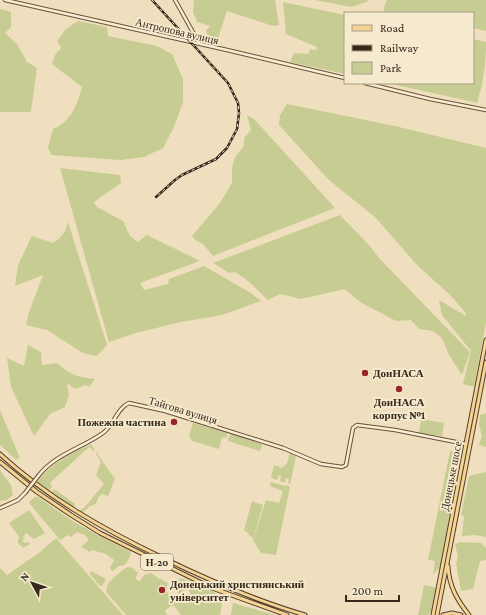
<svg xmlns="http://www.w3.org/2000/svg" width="486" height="615" font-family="'Crimson Pro',serif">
<rect width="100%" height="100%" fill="#efdfbe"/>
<path fill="#c7cd92" d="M194,0H275L279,25L273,26L227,11L217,42L208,37L206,31L210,26L197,22L193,12Z
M315,0H368L367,2L351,7Z
M387,0H486V31L473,28V13H384V7Z
M283,2L345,15V74L290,62L294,53L308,54L310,49L316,50L317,47L286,34Z
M0,9L11,12V27L5,33L17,44L27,62L37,68L31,112H0Z
M78,21L107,27L108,36L157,46L172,54L183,79V102L174,127L163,148L144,157L120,160L51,155L48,147L53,129C72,121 77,105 82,87L52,64L55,55L61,48L57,41L66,29Z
M473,39L486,42C486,56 485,70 482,84C481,91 478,96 478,103L387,83H473Z
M287,104L395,126L486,148V322L474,387L463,384L471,351L442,315L439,300L466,316V313L450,295L417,265L376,218L329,180L279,125L280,115Z
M247,115L254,119L335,208L213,256L203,244L195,240L192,236L220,203L232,183V168L235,157L244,146V138L251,130Z
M60,168L120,175L121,183L94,202L97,207L123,221L130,236L138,242L147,235L200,261L140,283L144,290L168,284L169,279L204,266L251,293L261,301L222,315L181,322L136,333L109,342Z
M340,215L369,245L380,259L470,352L462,375L449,355L442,338L433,331L419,329L411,320L396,321L360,302L345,289L301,299L280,294L268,300L247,280L235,272L229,273L213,263Z
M68,222L107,345L97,356L83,353L47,330L26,325L29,312L43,275L15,286L18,265L32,236L53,243C62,237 65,233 68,222Z
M28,345L41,352L42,365L57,363C71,375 76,377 95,379L89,387L85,385L76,389L67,384L69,395L65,407L50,414L34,436L11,387L7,358L24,366Z
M0,410L20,458L16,460L0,445Z
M486,413V447L479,445L482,436L479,424L480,415Z
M421,419L444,423L442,436L419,433Z
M193,423L227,433V438L222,437L219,449L192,441L189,436Z
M232,434L261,444L262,446L260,451L228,441L229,436Z
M91,444L94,449V451L89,447L50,483L52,487L50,490L37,482C53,462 69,455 91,444Z
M450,451L461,453L441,566L433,575L435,561L428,560Z
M96,452L115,479L108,496L102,494L98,498L96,504L90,506L82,513L79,511L85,507L104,484L96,475L101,462L96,454Z
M290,452L294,454L296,457L290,484L288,483L289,479L286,478L285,483L280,481L281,476L279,475L277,480L271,478L274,465L282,468L287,463Z
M0,470L11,485L13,495L7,500L0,501Z
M486,472V537L475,535L462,536L464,516L461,515L469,476Z
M271,482L285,486L286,485L290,487L276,555L261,553L253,540L266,500L279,503L283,491L270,486Z
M54,489L74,503L75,505L74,508L52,492Z
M35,497H38L71,520L99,536L130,551L131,555L125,565L119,566L114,570L112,571L110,568L114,560L106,554L92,550L90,552L81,547L89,540L85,535L77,532L71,537L68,535L60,540L29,503L30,501Z
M252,501L263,505L253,539L247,532L244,530Z
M29,510L45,533L34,539L32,538L27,533L21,538L25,537L23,540V542L26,543L28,542L30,544L23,548L18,543V539L20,538L9,523Z
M56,538L123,615H0V568L7,575L40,552Z
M460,542L481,543L486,548V560L480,561L473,589L461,591L456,564L458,557L455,544Z
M128,567L132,568L138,573L135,579L140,581L144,575L151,573L158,578L168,583C166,589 166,592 170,597H178L185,600L192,598L188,588L178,594L180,587L176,582V579C187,576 212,592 223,597L220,615H181L174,606L172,605L165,611L167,615H126L107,593C106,590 106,587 108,584C111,580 124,568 128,567Z
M91,571L106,579L102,586L99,585L90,574Z
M424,585L434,587L436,589L433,609L428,615H418Z
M233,603L275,615H231Z"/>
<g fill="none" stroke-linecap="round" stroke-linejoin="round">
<g stroke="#69513a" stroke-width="4.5">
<path id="secondary" d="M5,0L227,50L345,78
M175,0L199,43
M365,83L430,99L486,110
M39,475C56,454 82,448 103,433C114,425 117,408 129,403L165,411L283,448L321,464L342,467L346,465L353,428L357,425L395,430L466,444
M0,508L18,500L25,493"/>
</g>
<g stroke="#553e2b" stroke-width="5">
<path id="primary" d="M0,454C48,498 103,529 161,557C208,580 254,600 305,615
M0,462L37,492L71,515L100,533L212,588L287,615
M448,566C449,586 457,600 469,615
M433,615L486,340
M437,615L486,362
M443,615L452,613L461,615"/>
</g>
<use href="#secondary" stroke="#faedd2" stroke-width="2.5"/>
<use href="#primary" stroke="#f4d494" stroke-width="3"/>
<g stroke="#37281c" stroke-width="2.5">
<path id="rail" d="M152,0L228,83L238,103L239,113L237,129L227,148L216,159L182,175L175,180L156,197"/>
</g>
<use href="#rail" stroke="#f6eace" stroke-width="1" stroke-dasharray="3" stroke-linecap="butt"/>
<g stroke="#69513a" stroke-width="4.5" stroke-linecap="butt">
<path id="secondary-bridge" d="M25,493L39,475"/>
</g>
<use href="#secondary-bridge" stroke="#faedd2" stroke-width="2.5"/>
</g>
<g fill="#982528" stroke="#f6eace" stroke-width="1.5">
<circle cx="365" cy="373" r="4"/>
<circle cx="399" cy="389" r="4"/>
<circle cx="174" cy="422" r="4"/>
<circle cx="162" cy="590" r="4"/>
</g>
<g text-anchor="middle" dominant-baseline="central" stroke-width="3.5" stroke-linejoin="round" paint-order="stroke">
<rect fill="#f6eace" stroke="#706251" stroke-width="1" x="141" y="554" width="32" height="16" rx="3"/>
<g font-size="10" font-weight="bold" fill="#37281c">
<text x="157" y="562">Н-20</text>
</g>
<g font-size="11" fill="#37281c" stroke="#f6eace">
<text transform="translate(177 31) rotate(13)">Антропова вулиця</text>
<text transform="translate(183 410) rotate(17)">Тайгова вулиця</text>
<text transform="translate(451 476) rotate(-79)">Донецьке шосе</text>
</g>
<g font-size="11" font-weight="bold" fill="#37281c" stroke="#f6eace" text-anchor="start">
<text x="373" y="373">ДонНАСА</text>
<text x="399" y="402" text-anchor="middle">ДонНАСА<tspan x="399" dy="13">корпус №1</tspan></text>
<text x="166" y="422" text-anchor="end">Пожежна частина</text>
<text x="170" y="584">Донецький християнський<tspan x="170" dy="13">університет</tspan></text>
</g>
</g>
<rect x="344" y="12" width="130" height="72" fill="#f6eace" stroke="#aa9c87"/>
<rect x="352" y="25" width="20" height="6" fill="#f4d494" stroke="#aa9c87"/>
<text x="380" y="32" font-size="12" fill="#37281c">Road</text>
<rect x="352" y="45" width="20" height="6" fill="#37281c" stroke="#aa9c87"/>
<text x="380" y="52" font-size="12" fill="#37281c">Railway</text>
<rect x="352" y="62" width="20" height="12" fill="#c7cd92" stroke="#aa9c87"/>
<text x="380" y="72" font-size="12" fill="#37281c">Park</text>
<g transform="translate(32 583) rotate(310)" stroke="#f6eace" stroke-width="3" paint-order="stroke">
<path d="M0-3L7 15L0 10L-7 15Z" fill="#37281c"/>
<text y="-6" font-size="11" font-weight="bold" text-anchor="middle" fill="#37281c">N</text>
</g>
<path d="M346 595v6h53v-6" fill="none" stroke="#37281c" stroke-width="2"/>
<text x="352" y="595" font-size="12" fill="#37281c" stroke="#f6eace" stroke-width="3" paint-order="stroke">200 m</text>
</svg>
